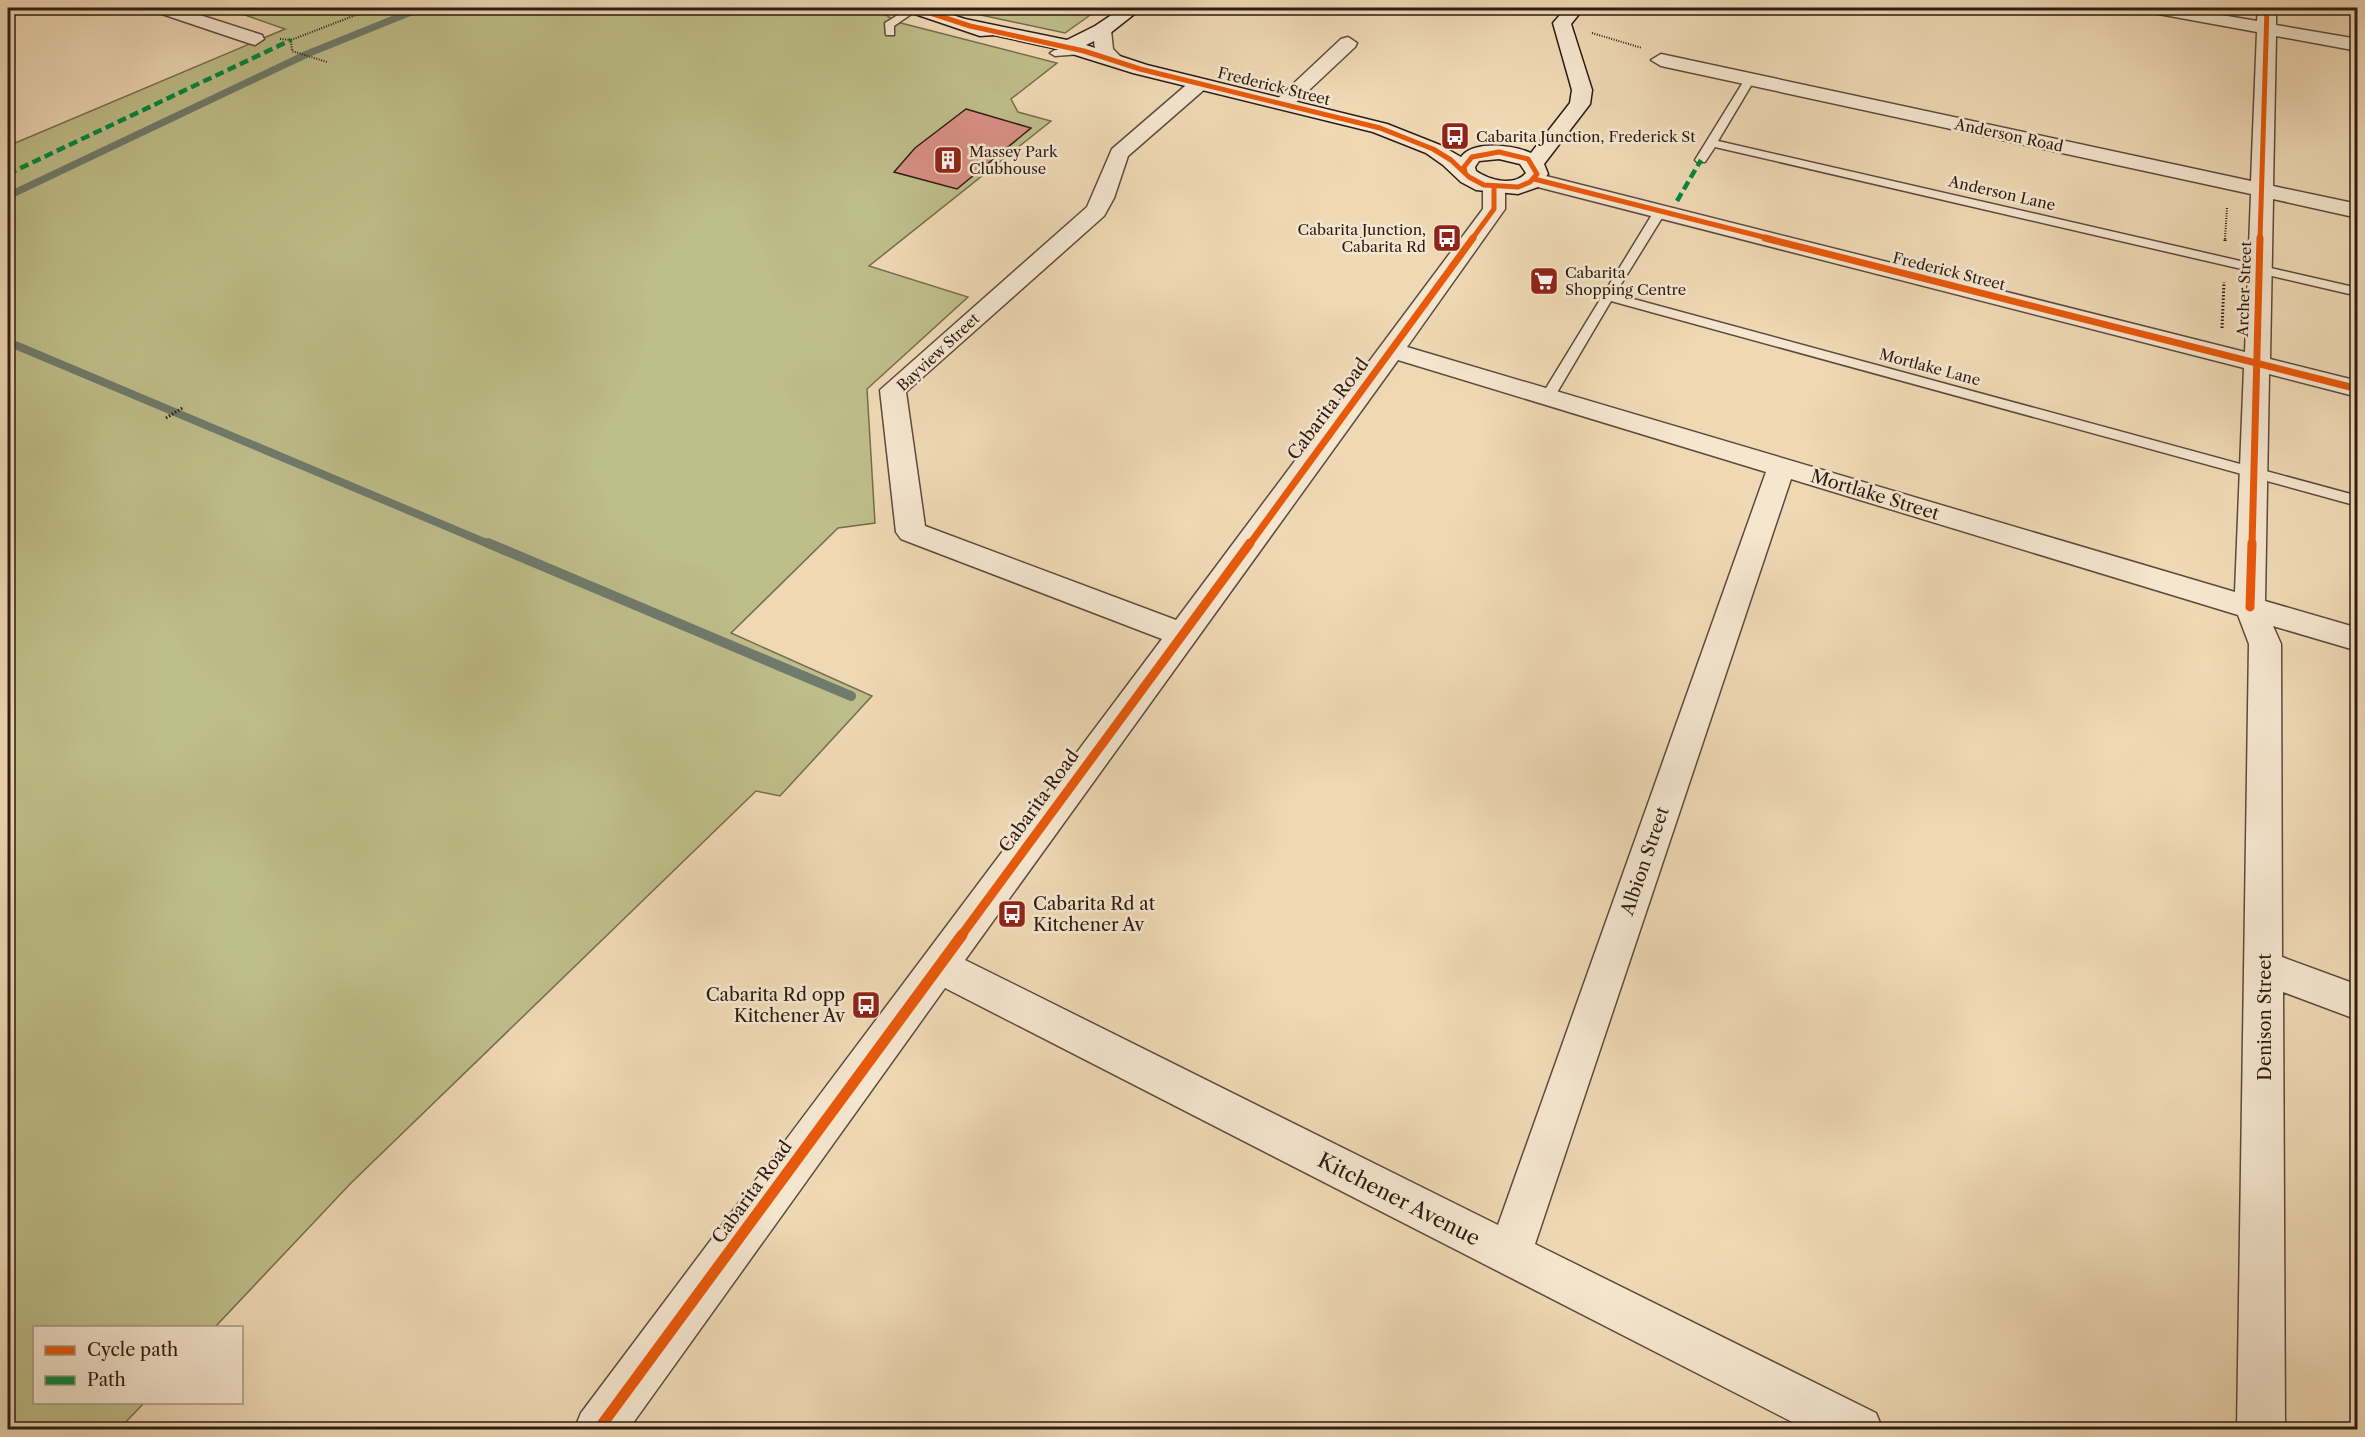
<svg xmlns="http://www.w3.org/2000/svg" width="2365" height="1437" font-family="'Libre Caslon Text',serif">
<rect width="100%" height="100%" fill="#efd9b5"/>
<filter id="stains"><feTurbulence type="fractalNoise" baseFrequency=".00333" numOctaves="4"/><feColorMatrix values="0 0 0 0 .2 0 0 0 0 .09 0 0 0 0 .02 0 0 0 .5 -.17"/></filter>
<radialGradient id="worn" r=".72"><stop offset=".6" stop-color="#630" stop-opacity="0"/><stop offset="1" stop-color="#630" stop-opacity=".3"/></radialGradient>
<path fill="#bebe8a" stroke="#766c4e" stroke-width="1.5" d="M250,8H875L897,22L1057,63L1011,99L1018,112L1051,121L869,266L968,297L867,389L875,523L838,528L731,633L872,696L780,796L756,791L351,1183L215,1327L34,1328V1402L144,1403L119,1429L8,1430V146L285,29L239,13Z
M948,8H1100L1065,33Z"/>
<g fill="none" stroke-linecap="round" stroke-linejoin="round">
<path stroke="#6f7b6c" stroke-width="7" d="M8,196L307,54L421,8"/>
<path stroke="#6f7b6c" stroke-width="8" d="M8,342L491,545"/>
<path stroke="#6f7b6c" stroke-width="10" d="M488,543L851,696"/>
</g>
<path fill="#d79083" stroke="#2e1b13" stroke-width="1.5" d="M966,109L1031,128L957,189L894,172L915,148Z"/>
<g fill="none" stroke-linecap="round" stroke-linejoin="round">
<g stroke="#5e4a3c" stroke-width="3">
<path id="lane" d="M909,8H920L894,26V35H886L885,23Z
M1090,48L1094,49V53L1055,56L1050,53L1055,50Z
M1750,76L1755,79L1718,141L2358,288V296L1715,147L1705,162H1697L1695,160L1745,79Z
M1659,209L1665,213L1615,294L2358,496V506L1611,301L1552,401H1542L1540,398L1653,213Z"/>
</g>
<g stroke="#5e4a3c" stroke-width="3">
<path id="street" d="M153,8H178L262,35L264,39L255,45L248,43L156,12Z
M2144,8H2180L2257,21L2258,8H2276V25L2358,39V51L2276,36L2273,186L2358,204V218L2273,199L2270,359L2358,381V397L2269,374L2265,601L2358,628V651L2273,626L2281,644L2282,957L2358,985V1020L2283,992L2285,1430H2237L2249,644L2238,615L1791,479L1535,1244L1876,1413L1883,1430H1808L945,988L628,1430H574L581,1413L1162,639L901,539L896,532L880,390L1087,207L1112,149L1192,80H1206L1209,84L1206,88L1128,156L1114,198L1104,216L906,392L925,526L1176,620L1483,209V187L1486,182H1502L1505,187V209L1407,347L2235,592L2244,368L1526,184L1523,179L1526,174L1534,173L2245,352L2251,194L1661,66L1651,60L1661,54L2251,181L2257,32L2153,13ZM1398,360L1766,472L1498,1225L965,960Z
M1102,24L1111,30L1113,49L1121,57L1118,61H1104L1095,50L1093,30Z
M1348,37L1357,43L1355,47L1290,108H1276L1273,104L1276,100L1341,39Z"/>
</g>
<g stroke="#2e1b13" stroke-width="3">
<path id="secondary" d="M906,8H931L965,19L1067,40L1095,26L1122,8H1142L1109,34L1086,45L1147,65L1387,124L1440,145L1461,157C1474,140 1513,145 1531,153L1570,103L1572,90L1553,23L1566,8H1584L1571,24L1592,90L1590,104L1544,164L1548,174L1538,187L1518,194L1476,190L1461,182L1443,165L1426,153L1373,132L1133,73L1053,48L994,35L980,36L909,12ZM1499,159L1520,164L1526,173C1514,187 1489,180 1476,171L1475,167L1479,161Z"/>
</g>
<path stroke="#2e1b13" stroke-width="2" stroke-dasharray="1 1.5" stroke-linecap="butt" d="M1592,33L1642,48
M280,39L291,40L292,51L327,62
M291,40L374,8
M2225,239L2227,207"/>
<path stroke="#2e1b13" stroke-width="3" stroke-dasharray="1.5 2" stroke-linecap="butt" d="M2225,241V238
M2222,328L2224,282
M166,418L184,407"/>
<use href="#lane" fill="#f5e6cf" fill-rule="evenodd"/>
<use href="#street" fill="#f5e6cf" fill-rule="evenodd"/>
<use href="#secondary" fill="#f5e6cf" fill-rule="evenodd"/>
<path stroke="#00873e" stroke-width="4.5" stroke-dasharray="9 4.5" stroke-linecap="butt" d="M8,174L291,40
M1677,201L1701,160"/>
<g stroke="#f5e6cf" stroke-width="8">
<path id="cycleway-far3" d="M915,8L970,26L1084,51L1140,69L1380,128L1433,149L1451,160L1469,177L1484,185L1518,187L1530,182L1537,174L1528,159L1499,152L1472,157L1464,167L1465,172
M1534,179L1771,239
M1472,239L1494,209V187
M2260,239L2267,8"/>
</g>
<g stroke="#f5e6cf" stroke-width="10">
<path id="cycleway-far2" d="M1765,238L2358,389
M1249,545L1473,238
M2252,545L2260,238"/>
</g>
<g stroke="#f5e6cf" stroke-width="13">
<path id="cycleway-far1" d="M2250,607L2252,543
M961,936L1250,543"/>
</g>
<g stroke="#f5e6cf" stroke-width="15">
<path id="cycleway" d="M598,1430L962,935"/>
</g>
<use href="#cycleway-far3" stroke="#e8590c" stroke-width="5"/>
<use href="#cycleway-far2" stroke="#e8590c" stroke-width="7"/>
<use href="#cycleway-far1" stroke="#e8590c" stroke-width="9"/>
<use href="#cycleway" stroke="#e8590c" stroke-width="11"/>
</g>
<defs>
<g id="bus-square" transform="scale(1.5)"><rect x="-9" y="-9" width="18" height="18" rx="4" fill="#8f2418" stroke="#f5e6cf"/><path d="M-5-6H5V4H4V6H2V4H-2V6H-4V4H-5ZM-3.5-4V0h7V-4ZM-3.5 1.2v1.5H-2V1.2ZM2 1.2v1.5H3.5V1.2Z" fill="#fff"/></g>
<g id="building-square" transform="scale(1.5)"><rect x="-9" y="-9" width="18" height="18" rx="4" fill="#8f2418" stroke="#f5e6cf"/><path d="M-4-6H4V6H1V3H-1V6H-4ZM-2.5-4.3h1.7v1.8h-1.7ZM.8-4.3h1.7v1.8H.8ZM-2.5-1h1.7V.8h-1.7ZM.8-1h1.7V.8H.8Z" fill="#fff"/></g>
<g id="supermarket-square" transform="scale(1.5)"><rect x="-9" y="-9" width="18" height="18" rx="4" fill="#8f2418" stroke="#f5e6cf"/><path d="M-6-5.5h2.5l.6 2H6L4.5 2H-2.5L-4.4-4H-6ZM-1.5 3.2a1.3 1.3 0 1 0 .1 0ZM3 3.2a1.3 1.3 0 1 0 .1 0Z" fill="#fff"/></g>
</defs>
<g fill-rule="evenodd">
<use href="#bus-square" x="1455" y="136"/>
<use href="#building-square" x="948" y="160"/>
<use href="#bus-square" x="1447" y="238"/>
<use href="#supermarket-square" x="1544" y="281"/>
<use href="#bus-square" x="1012" y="914"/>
<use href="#bus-square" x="866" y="1005"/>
</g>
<g text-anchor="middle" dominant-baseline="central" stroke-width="5" stroke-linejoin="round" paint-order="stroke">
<g font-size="15" fill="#2e1b13" stroke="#f5e6cf">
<text transform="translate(1274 86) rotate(14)">Frederick Street</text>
<text transform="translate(2009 135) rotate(12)">Anderson Road</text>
<text transform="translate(2002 193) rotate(13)">Anderson Lane</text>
<text transform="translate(1949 271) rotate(14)">Frederick Street</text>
<text transform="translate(2244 289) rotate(-88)">Archer Street</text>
<text transform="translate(938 352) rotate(-43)">Bayview Street</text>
<text transform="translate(1930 367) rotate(15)">Mortlake Lane</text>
</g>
<g font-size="15" fill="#2e1b13" stroke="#f5e6cf" text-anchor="start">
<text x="1476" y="136">Cabarita Junction, Frederick St</text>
<text x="969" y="151">Massey Park<tspan x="969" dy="17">Clubhouse</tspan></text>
<text x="1426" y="229" text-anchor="end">Cabarita Junction,<tspan x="1426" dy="17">Cabarita Rd</tspan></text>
<text x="1565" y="272">Cabarita<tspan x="1565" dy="17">Shopping Centre</tspan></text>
</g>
<g font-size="18" fill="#2e1b13" stroke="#f5e6cf">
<text transform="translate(1328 409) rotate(-53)">Cabarita Road</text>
<text transform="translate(1875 495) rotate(17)">Mortlake Street</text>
<text transform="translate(1039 801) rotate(-54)">Cabarita Road</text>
<text transform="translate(1645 861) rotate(-71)">Albion Street</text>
<text transform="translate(2265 1017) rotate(-90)">Denison Street</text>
<text transform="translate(752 1192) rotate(-54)">Cabarita Road</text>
</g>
<g font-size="18" fill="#2e1b13" stroke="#f5e6cf" text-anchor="start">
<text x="1033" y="904">Cabarita Rd at<tspan x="1033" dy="21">Kitchener Av</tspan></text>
<text x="845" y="995" text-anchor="end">Cabarita Rd opp<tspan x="845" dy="21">Kitchener Av</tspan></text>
</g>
<g font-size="21" fill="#2e1b13" stroke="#f5e6cf">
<text transform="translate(1399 1199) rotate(27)">Kitchener Avenue</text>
</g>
</g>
<rect width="2365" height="1437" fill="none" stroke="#efd9b5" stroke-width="30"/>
<rect x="9" y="9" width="2347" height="1419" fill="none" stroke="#2e1b13" stroke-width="3"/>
<rect x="15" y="15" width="2335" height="1407" fill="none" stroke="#2e1b13" stroke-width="1.5"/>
<rect x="33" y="1326" width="210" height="78" fill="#f5e6cf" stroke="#a59584" stroke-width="1.5"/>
<rect x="45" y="1346" width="30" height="9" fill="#e8590c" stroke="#a59584" stroke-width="1.5"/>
<text x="87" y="1356" font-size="18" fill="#2e1b13">Cycle path</text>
<rect x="45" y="1376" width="30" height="9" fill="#00873e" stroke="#a59584" stroke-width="1.5"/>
<text x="87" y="1386" font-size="18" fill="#2e1b13">Path</text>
<rect width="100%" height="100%" filter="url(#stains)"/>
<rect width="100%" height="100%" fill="url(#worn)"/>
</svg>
